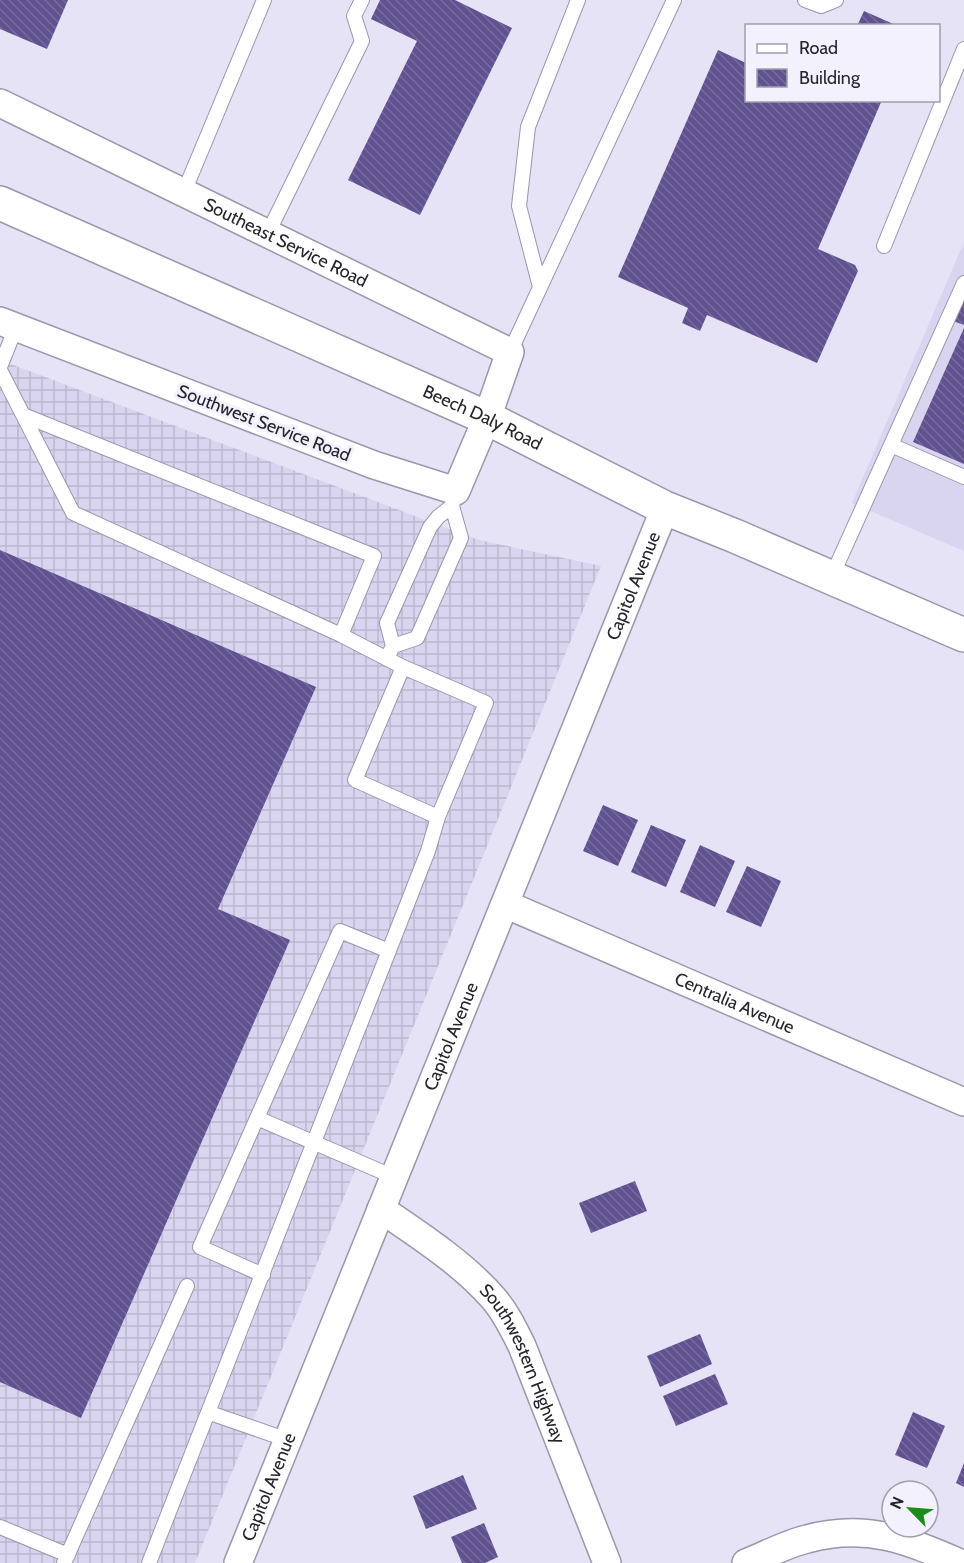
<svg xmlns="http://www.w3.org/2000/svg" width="964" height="1563" font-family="Cabin,sans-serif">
<defs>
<pattern id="industrial-grid" width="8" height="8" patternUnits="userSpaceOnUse" patternTransform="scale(1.5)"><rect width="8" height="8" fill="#d9d5f0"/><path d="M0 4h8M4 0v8" fill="none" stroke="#bab7ce"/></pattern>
<pattern id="building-back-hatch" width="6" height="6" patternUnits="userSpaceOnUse" patternTransform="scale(1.5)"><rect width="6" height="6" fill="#605191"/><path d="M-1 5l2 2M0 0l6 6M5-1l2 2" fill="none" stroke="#786c9c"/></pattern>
</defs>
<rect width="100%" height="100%" fill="#e6e3f6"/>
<path fill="#d9d5f0" d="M964,242V551L852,503Z"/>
<path fill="url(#industrial-grid)" d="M0,360L479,540L601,566L195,1563H0Z"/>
<path fill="url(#building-back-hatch)" d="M0,0H68L47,49L0,29Z
M380,0H455L512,28L420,215L348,180L417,41L371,19Z
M864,11L898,26H857Z
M718,50L746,63V100H882L818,249L855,265L858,271L817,363L707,315L700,331L682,323L688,308L618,277Z
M964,296V325L953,321Z
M964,328V464L913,442Z
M0,550L316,687L218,909L290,940L81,1418L0,1382Z
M603,805L638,820L618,866L583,851Z
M651,825L686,840L666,887L631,872Z
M700,845L735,861L715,907L680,892Z
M747,866L781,881L761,927L726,912Z
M635,1181L647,1211L591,1233L579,1203Z
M700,1334L712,1364L660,1387L647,1356Z
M715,1374L728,1404L676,1426L663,1396Z
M913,1412L945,1426L927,1468L895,1455Z
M964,1463V1487L956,1483Z
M463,1475L477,1509L426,1529L413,1496Z
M484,1523L498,1557L485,1563H462L451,1537Z"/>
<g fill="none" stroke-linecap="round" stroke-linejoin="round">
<g stroke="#9997a9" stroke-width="16">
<path id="lane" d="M805,0L821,6L836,0
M184,192L264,0
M268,233L362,41L354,16L362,0
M884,246L964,49
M540,287L519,206L528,127L578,0
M510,352L674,0
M0,367L16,327
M0,370L73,513L341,635L403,667L486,703L438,817L428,851L149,1563
M23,415L374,556L341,635
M891,445L964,477
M831,578L964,283
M393,646L417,638L461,538L452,506L456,491
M389,654L393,646L387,623L430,527L438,517L452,506
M403,667L355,780L438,817
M257,1118L340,931L389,951
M263,1275L200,1247L257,1118L394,1177
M210,1413L288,1440
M0,1527L68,1555
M64,1563L187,1286"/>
</g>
<g stroke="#9997a9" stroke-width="30">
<g id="street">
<path id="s1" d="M0,103L510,352L487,418L456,491L374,465L0,321"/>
<path id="s2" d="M505,904L964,1102"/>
<path id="s3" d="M381,1209C419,1235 464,1264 494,1299C506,1313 514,1330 522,1346L607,1563"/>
<path id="s4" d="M238,1563L665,508"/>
<path d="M746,1563C766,1555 786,1544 807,1539C866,1523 907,1540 960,1563"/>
</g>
</g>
<g stroke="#9997a9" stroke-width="36">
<g id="secondary">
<path id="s5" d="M0,203L487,418L665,508L735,536L964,635"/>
</g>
</g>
<use href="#lane" stroke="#fff" stroke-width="14"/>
<use href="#street" stroke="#fff" stroke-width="27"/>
<use href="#secondary" stroke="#fff" stroke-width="33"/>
</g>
<g text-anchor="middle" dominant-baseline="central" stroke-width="6" stroke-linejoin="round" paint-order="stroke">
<g font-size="18" fill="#25242b" stroke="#f3f1fd">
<text stroke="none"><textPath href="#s1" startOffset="318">Southeast Service Road</textPath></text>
<text stroke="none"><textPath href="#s5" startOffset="528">Beech Daly Road</textPath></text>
<text transform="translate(264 423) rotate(21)">Southwest Service Road</text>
<text stroke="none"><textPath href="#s4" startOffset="1054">Capitol Avenue</textPath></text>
<text stroke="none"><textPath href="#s2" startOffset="250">Centralia Avenue</textPath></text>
<text stroke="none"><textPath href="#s4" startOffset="568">Capitol Avenue</textPath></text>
<text stroke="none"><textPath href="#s3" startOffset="216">Southwestern Highway</textPath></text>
<text stroke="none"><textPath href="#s4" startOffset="82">Capitol Avenue</textPath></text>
</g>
</g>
<rect x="745" y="24" width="195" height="78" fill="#f3f1fd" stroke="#a19fa9" stroke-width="1.5"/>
<rect x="757" y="44" width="30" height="9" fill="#ffffff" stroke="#a19fa9" stroke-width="1.5"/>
<text x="799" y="54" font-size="18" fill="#25242b">Road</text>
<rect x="757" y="69" width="30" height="18" fill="url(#building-back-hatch)" stroke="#a19fa9" stroke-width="1.5"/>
<text x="799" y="84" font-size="18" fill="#25242b">Building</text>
<g transform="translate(910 1509) rotate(295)"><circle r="28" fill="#f3f1fd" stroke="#a19fa9" stroke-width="1.5"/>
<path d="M0-4.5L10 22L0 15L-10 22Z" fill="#188e17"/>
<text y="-9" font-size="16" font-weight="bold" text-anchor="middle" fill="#25242b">N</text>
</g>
</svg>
